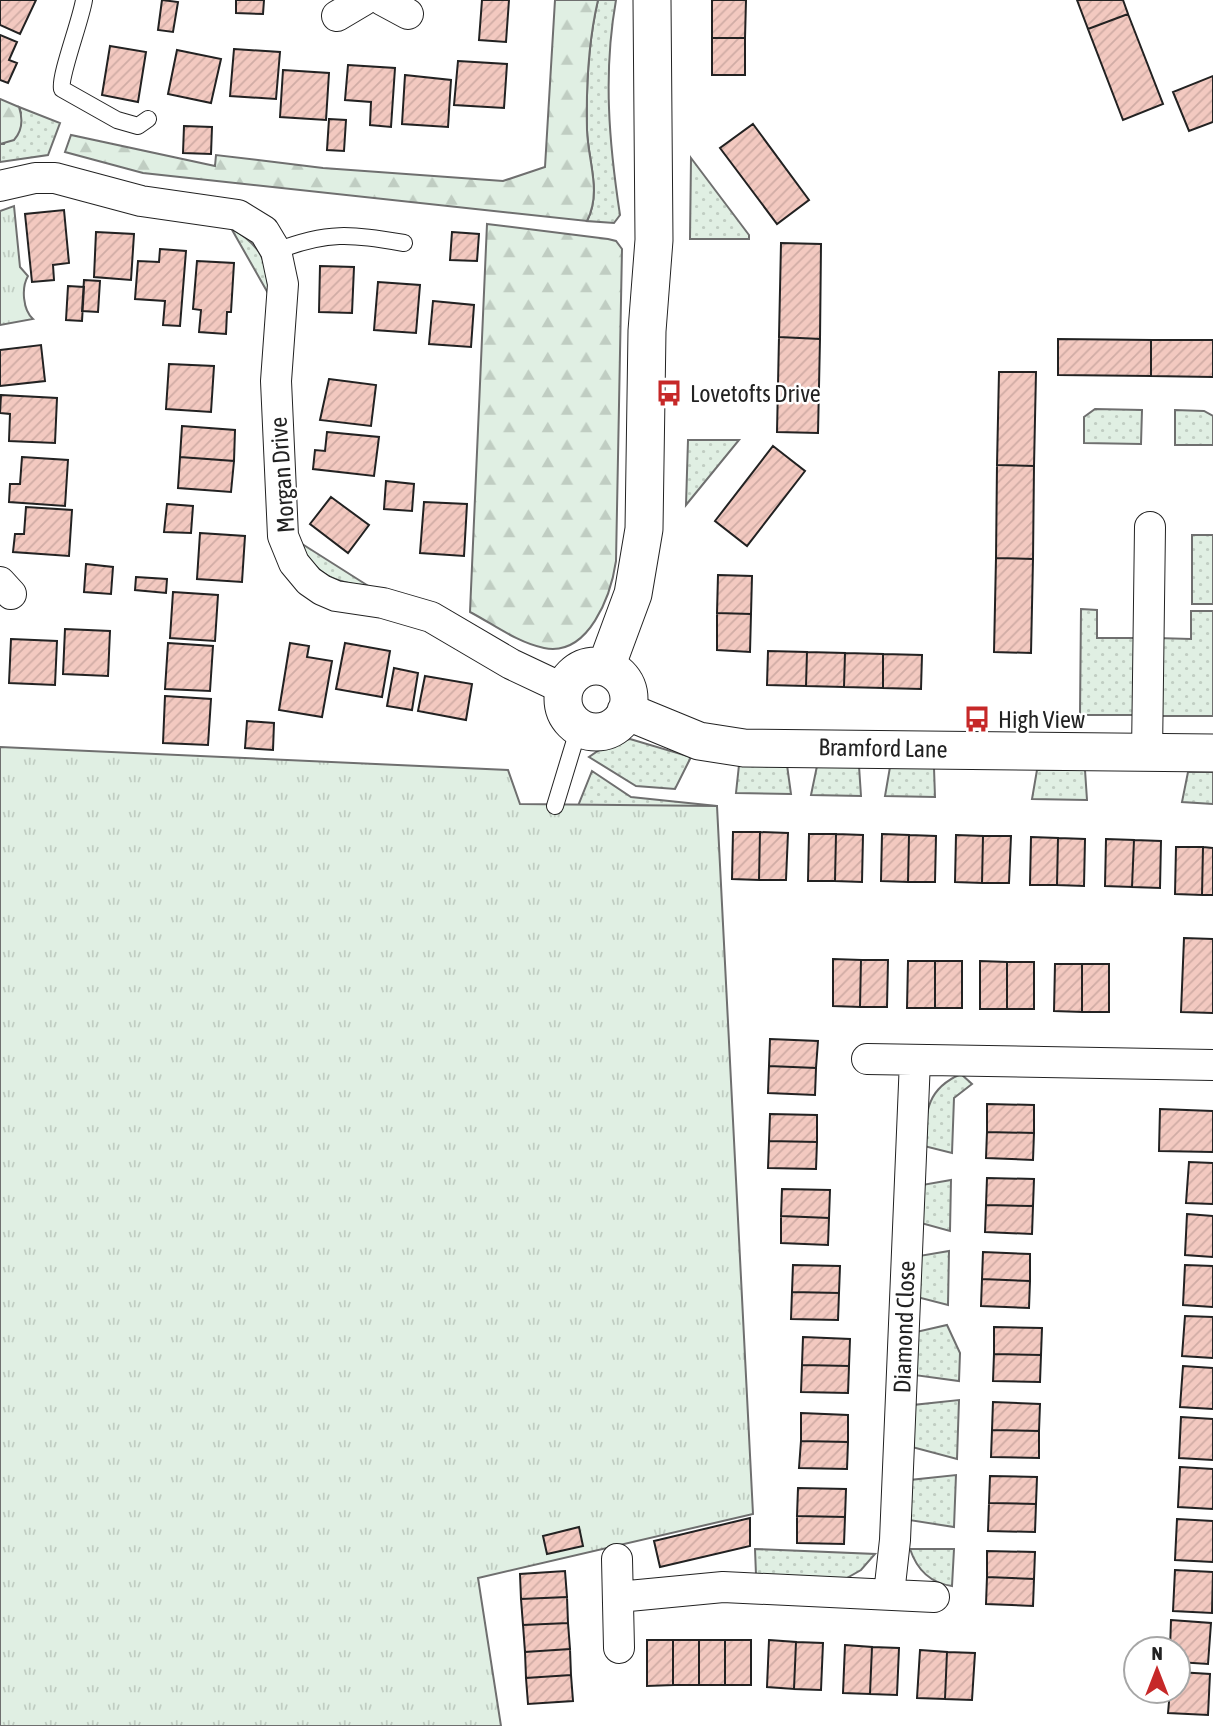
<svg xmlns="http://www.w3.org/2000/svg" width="1213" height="1726" font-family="'Asap Condensed',sans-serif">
<defs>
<pattern id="grass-dots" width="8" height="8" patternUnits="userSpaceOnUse" patternTransform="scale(1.75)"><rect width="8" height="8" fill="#e0efe3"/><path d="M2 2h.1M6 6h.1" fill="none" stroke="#c0cdc2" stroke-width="1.8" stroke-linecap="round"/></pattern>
<pattern id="forest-firs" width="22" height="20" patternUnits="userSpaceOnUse" patternTransform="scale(1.75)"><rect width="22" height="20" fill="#e0efe3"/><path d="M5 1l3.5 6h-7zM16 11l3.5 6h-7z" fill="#c0cdc2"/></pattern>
<pattern id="park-tufts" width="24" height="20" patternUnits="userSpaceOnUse" patternTransform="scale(1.75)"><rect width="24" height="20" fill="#e0efe3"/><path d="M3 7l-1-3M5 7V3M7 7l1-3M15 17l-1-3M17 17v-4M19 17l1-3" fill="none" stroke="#c0cdc2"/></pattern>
<pattern id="building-hatch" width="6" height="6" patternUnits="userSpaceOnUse" patternTransform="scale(1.75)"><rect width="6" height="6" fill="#f3c9c0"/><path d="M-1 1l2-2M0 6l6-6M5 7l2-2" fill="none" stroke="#d0aca5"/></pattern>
</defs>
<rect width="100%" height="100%" fill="#fff"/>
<path fill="url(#grass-dots)" stroke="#6f6f6f" stroke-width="2" d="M598,0H616C603,73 609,143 620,215L614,223L587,221C602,192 588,161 587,130C586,86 588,43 598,0Z
M19,107L60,123L48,155L0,162V144H4L21,113Z
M691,158L749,235V239H690Z
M231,228C263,247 266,260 269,295Z
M1095,409L1142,410L1141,444L1084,443V417Z
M1175,410L1204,411L1213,416V445H1175Z
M688,440H739L686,505Z
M1192,535H1213V604H1192Z
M299,542L370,587C334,582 316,576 299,542Z
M1081,609L1097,610V638H1140L1135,715H1080Z
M1191,611H1213V716H1159L1157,638L1191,639Z
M630,739L691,757L675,789L636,786L589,757L608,744Z
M739,765H787L791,794L736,793Z
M817,766H859L861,796L811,795Z
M890,767L934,768L935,797L885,796Z
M1037,770H1085L1087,800L1032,799Z
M592,771L631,797L717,806H578Z
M1188,772H1213V804L1182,802Z
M961,1074L972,1084L954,1098L952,1153L924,1146C926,1112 926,1089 961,1074Z
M951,1180L950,1231L921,1223L922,1185Z
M949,1251L948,1305L917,1297L919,1256Z
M947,1325L960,1353L959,1381L914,1375L916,1332Z
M959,1400L957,1459L912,1447L913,1405Z
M956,1475L954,1527L909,1520L910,1480Z
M755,1549L875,1554L861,1570L845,1579L756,1575Z
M910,1549H954L952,1586C930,1583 917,1570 910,1549Z"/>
<path fill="url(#forest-firs)" stroke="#6f6f6f" stroke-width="2" d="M555,0H598C588,43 586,86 587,130C588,162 602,191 587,221L143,173L65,152L71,135L215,166L216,155L323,168L503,181L545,167Z
M0,99L19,107C23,119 23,130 14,140L0,144Z
M487,224L608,239L616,241L622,249L616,561C611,595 589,657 544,648C518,643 493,624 470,612Z"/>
<path fill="url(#park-tufts)" stroke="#6f6f6f" stroke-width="2" d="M14,206L20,267L28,276C21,288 23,310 33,319L0,325V211Z
M0,747L508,770L520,804L717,806L753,1514L478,1578L501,1726H0Z"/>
<path fill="url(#building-hatch)" stroke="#222" stroke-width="2" d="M0,0H36L20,34L0,25Z
M162,0L178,2L173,32L158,30Z
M236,0H264L263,14L236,13Z
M482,0H509L506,42L479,40Z
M712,0H746L745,38H712Z
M1077,0H1123L1128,14L1088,29Z
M1128,14L1163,104L1123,120L1088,29Z
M0,35L17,42L9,60L17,63L8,83L0,80Z
M712,38H745V75H712Z
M110,46L146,52L138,102L102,95Z
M234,49L280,52L276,99L230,96Z
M177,50L221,59L211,103L168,94Z
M458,61L507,64L504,108L454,105Z
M348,65L395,68L391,127L370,125L371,102L345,100Z
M283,70L329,73L326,120L280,117Z
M405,75L451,80L448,127L402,124Z
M1213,76V122L1189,131L1173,92Z
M329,119L346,120L344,151L327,150Z
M753,124L809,200L777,224L720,148Z
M184,126L212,127L211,154L183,153Z
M64,210L69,263L53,265L54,280L32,282L25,214Z
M96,232L134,234L131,280L94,277Z
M452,232L479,234L477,261L450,260Z
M781,243L821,244L820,339L779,337Z
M160,249L186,251L180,326L163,325L165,301L135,299L138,261L159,262Z
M197,261L234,263L231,312H227L226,334L199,332L201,310L193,309Z
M320,266L354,267L352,313L319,312Z
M84,280L100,281L98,312L82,311Z
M378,282L420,285L416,333L374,330Z
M68,286L84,287L82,321L66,320Z
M433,301L474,305L471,347L429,344Z
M779,337L820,339L818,433L777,432Z
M1058,339L1151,340V376L1058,375Z
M1151,340H1213V377L1151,376Z
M41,345L45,381L0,386V350Z
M169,364L214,366L211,412L166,409Z
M999,372H1036L1034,466L997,465Z
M329,379L376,385L371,426L320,420Z
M1,395L57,398L55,443L9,441L10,414L0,413Z
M182,426L235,430L234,461L180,457Z
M327,432L379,437L374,476L313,469L315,450L325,451Z
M773,446L805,471L747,546L715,521Z
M22,457L68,460L65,506L9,502L10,484H20Z
M180,457L234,461L231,492L178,488Z
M997,465L1034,466L1033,559L996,558Z
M386,481L414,484L412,511L384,509Z
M331,497L369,525L348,553L310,524Z
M424,502L467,504L464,556L420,553Z
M167,504L193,506L191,533L164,532Z
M26,507L72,510L69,556L13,552L15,534H24Z
M200,533L245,536L242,582L197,579Z
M996,558L1033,559L1031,653L994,652Z
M86,564L113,567L111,594L84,592Z
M718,575L752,576L751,614L717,613Z
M136,577L167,579L166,593L135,590Z
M173,592L218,595L215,641L170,638Z
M717,613L751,614L750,652L717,650Z
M65,629L110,631L108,676L63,674Z
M11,639L57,641L55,685L9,683Z
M168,643L213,646L210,691L165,689Z
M290,643L309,646L307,657L332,661L322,717L279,710Z
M345,643L390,651L382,697L336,689Z
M768,651L807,652L806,686L767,685Z
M807,652L845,653L844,687L806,686Z
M845,653L883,654V688L844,687Z
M883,654L922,655L921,689L883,688Z
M394,668L418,673L412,710L387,706Z
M425,676L472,684L466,720L418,711Z
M165,696L211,699L208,745L163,743Z
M247,721L274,723L273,750L245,748Z
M733,832H760L759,880L732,879Z
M760,832L788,833L786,880H759Z
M809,834H836L835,881H808Z
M836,834L863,835L862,882L835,881Z
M882,834L909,835L908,882L881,881Z
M909,835L936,836L935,882H908Z
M956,835L983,836L982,883L955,882Z
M983,836H1011L1009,883H982Z
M1031,837L1058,838L1057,885H1030Z
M1058,838L1085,839L1084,886L1057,885Z
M1106,839L1134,840L1132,887L1105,886Z
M1134,840L1161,841L1160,888L1132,887Z
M1176,847H1203L1202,895L1175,894Z
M1203,847L1213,848V895H1202Z
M1184,938L1213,939V1013L1181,1012Z
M833,959L861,960L860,1007L833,1006Z
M861,960H888L887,1007H860Z
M908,961H935V1008H907Z
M935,961H962V1008H935Z
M980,961L1007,962V1009H980Z
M1007,962H1034V1009H1007Z
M1055,964H1082V1012L1054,1011Z
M1082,964H1109V1012H1082Z
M770,1039L818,1041L816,1068L769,1066Z
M769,1066L816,1068L815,1095L768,1093Z
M987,1104L1034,1105V1133L987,1132Z
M1160,1109L1213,1111V1152L1159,1151Z
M770,1114L817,1115V1142L769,1141Z
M987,1132L1034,1133L1033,1160L986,1158Z
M769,1141L817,1142L816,1169L768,1168Z
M1189,1162L1213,1163V1204L1186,1203Z
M987,1178L1034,1179L1033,1206L986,1205Z
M782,1189L830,1190L829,1218L781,1216Z
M986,1205L1033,1206L1032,1234L985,1232Z
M1187,1214L1213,1216V1257L1185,1255Z
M781,1216L829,1218L828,1245L781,1243Z
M983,1252L1030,1254V1281L982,1279Z
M793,1265L840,1266L839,1293L792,1292Z
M1185,1265L1213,1266V1307L1183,1305Z
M982,1279L1030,1281L1029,1308L981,1306Z
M792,1292L839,1293L838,1320L791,1319Z
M1185,1316L1213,1317V1358L1182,1356Z
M994,1327L1042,1328L1041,1355L994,1354Z
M803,1337L850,1339L849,1366L802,1365Z
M994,1354L1041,1355L1040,1382L993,1381Z
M802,1365L849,1366L848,1393L801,1392Z
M1183,1366L1213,1368V1409L1180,1407Z
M993,1402L1040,1404L1039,1431L992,1430Z
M801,1413L848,1415V1442L801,1441Z
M1181,1417L1213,1419V1460L1179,1458Z
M992,1430L1039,1431V1458L991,1457Z
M801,1441L848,1442L847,1469L799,1468Z
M1180,1467L1213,1469V1509L1178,1507Z
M990,1476L1037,1477L1036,1504L989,1503Z
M798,1488L846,1489L845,1517L797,1516Z
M989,1503L1036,1504L1035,1532L988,1531Z
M797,1516L845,1517L844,1544L797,1543Z
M750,1518V1546L660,1567L654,1541Z
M1177,1519L1213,1521V1562L1175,1560Z
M579,1527L583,1546L547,1554L543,1536Z
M987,1551L1035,1552L1034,1579L987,1577Z
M1175,1570L1213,1572L1212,1613L1173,1611Z
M565,1571L567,1597L521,1599L520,1574Z
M987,1577L1034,1579L1033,1606L986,1604Z
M567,1597L568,1623L523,1625L521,1599Z
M1171,1620L1211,1623L1208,1664L1178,1662V1649H1170Z
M568,1623L570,1649L525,1652L523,1625Z
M647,1640H673V1685L647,1686Z
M673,1640H699V1685H673Z
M699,1640H725V1685H699Z
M725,1640H751V1685H725Z
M769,1640L796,1642L794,1689L767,1687Z
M796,1642L823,1643L821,1690L794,1689Z
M845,1645L872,1647L870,1694L843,1693Z
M872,1647L899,1648L897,1695L870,1694Z
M570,1649L571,1675L526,1678L525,1652Z
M920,1650L947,1652L945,1699L917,1698Z
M947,1652L975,1653L972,1700L945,1699Z
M1178,1672L1210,1674L1208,1715L1168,1713L1170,1691H1178Z
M571,1675L573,1701L528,1704L526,1678Z"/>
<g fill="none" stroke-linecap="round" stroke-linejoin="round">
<g stroke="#222" stroke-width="18">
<path id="service" d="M84,0C81,20 59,77 62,89L117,120L138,126L148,119
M276,251C328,231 350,234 404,243
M555,806L579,727"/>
</g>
<g stroke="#222" stroke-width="32">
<path id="minor" d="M382,0L408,14
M337,16L364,0
M0,186L35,178H55L141,201L238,215L264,231L276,251L283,284L276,381L283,536L294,563L309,581L322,590L336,596L383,603L431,617L511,664L564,689
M0,582L11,594
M1147,753L1150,527
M867,1059L1213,1065
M617,1559L619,1648
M889,1594L895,1540L915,1060
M618,1597L723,1587L934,1597"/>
</g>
<g stroke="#222" stroke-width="39">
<path id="tertiary" d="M563 699a33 33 0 1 1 66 0a33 33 0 1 1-66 0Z
M606,667L633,594L644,529L647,331L654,240L652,0
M626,711L699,741L744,748L1213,753"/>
</g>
<use href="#service" stroke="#fff" stroke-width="16"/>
<use href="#minor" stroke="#fff" stroke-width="30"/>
<use href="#tertiary" stroke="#fff" stroke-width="37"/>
</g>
<defs>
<g id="bus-bare" transform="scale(2.1)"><path d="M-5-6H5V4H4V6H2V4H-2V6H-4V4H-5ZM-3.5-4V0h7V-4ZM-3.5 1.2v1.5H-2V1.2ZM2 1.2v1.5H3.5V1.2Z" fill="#c62828" stroke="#fff" stroke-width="2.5" paint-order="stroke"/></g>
</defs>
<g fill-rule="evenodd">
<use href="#bus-bare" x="669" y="393"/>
<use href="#bus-bare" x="977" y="719"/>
</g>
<g text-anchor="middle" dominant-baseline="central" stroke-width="5" stroke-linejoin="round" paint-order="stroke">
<g font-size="24" fill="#222" stroke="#fff" text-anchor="start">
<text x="690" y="393">Lovetofts Drive</text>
<text x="998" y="719">High View</text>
</g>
<g font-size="24" fill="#222" stroke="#fff">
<text transform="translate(282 475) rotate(-94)">Morgan Drive</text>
<text transform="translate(883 748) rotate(1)">Bramford Lane</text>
<text transform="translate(904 1327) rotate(-88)">Diamond Close</text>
</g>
</g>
<g transform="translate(1157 1670)"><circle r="33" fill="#ffffff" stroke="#a7a7a7" stroke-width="2"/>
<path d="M0-5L12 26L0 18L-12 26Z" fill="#c62828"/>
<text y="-10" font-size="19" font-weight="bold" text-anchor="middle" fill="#222222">N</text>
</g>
</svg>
